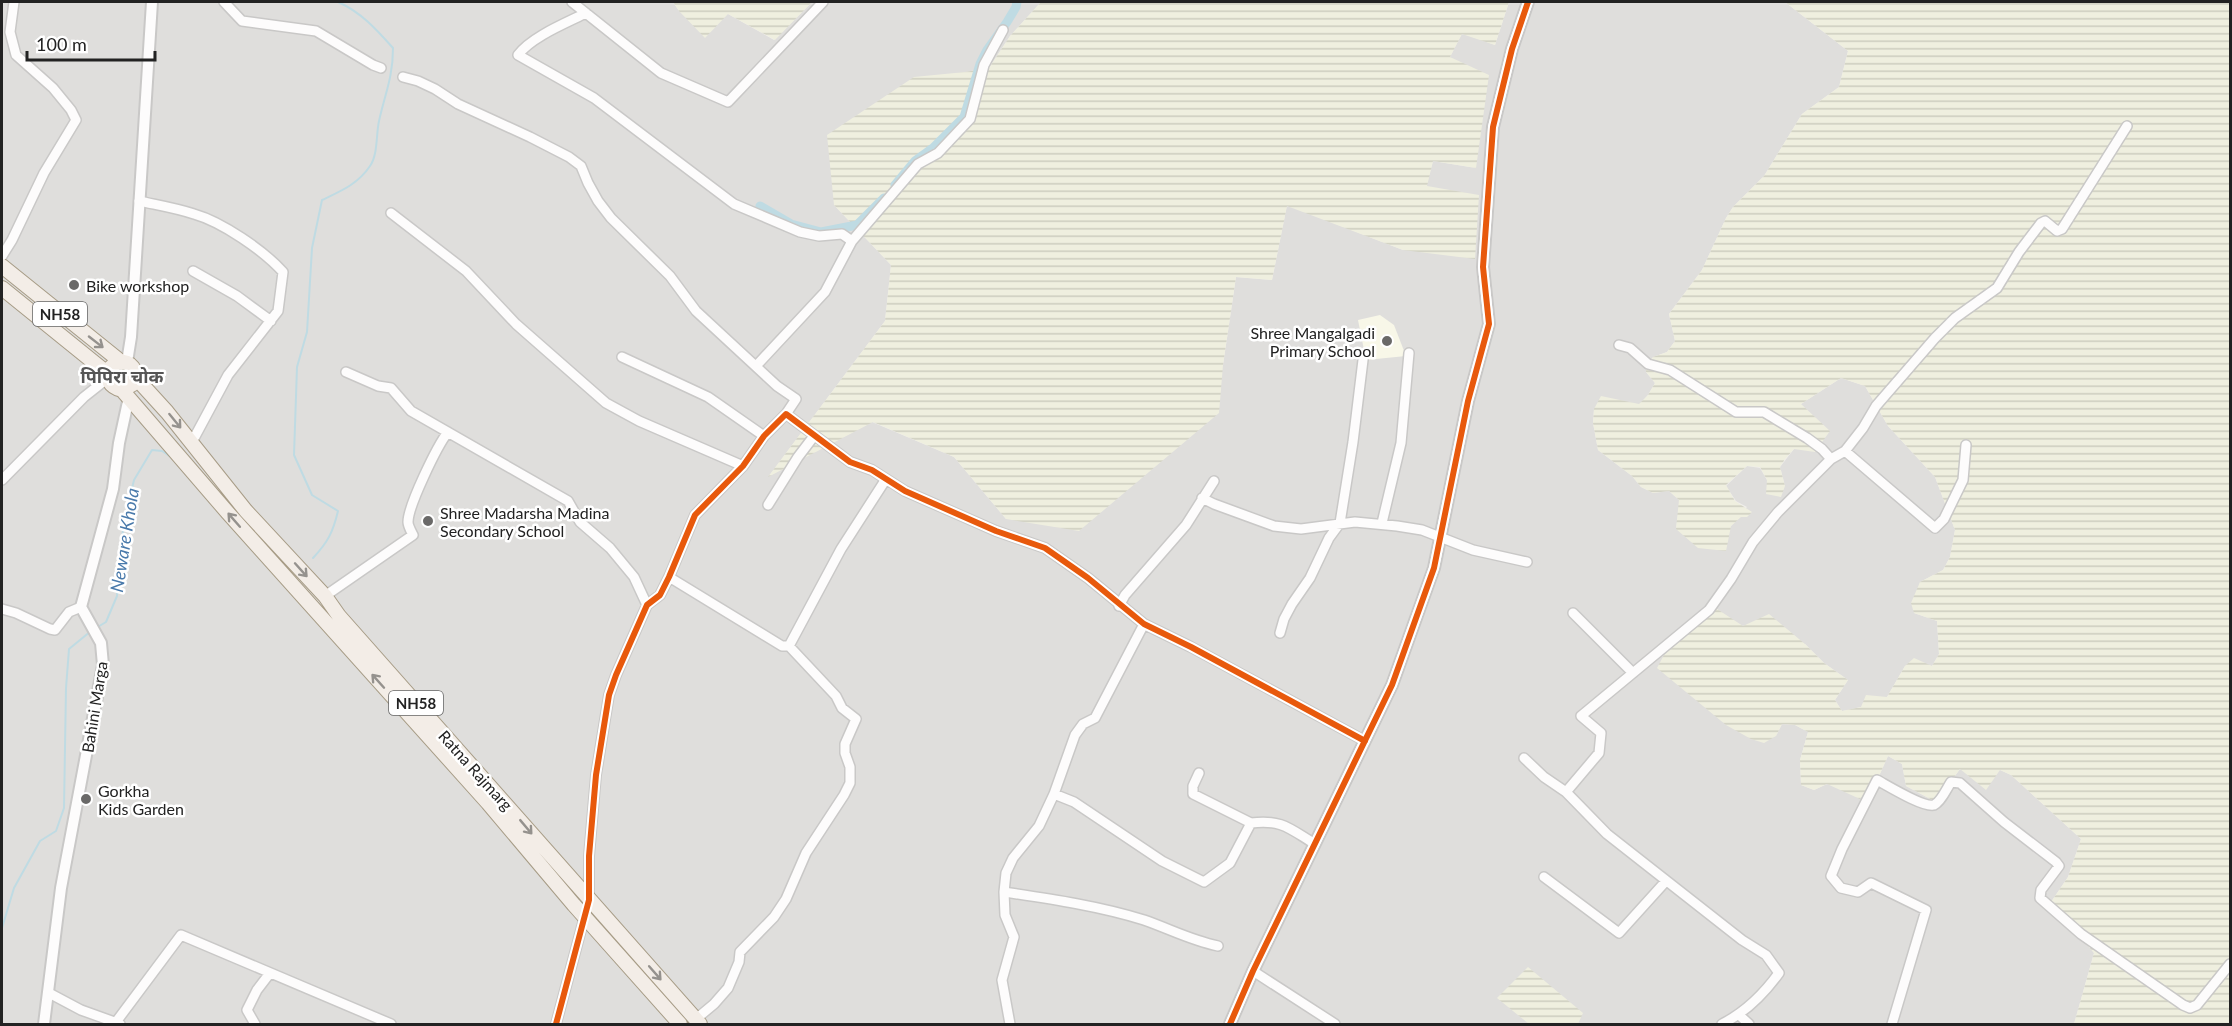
<svg xmlns="http://www.w3.org/2000/svg" width="2232" height="1026" font-family="Lato,'Noto Sans Devanagari',sans-serif">
<defs>
<pattern id="farmland-rules" width="6" height="5" patternUnits="userSpaceOnUse" patternTransform="scale(1.5)"><rect width="6" height="5" fill="#efefdf"/><path d="M0 2.5h6" fill="none" stroke="#cdcdbf"/></pattern>
</defs>
<rect width="100%" height="100%" fill="#f0eeeb"/>
<path fill="#dfdedc" d="M2,2H673L679,11L728,14L774,40L812,2H1041L1010,36L989,68L965,72L834,205L891,265L885,321L769,476L872,422L954,457L1006,519L1223,365L1236,277L1272,280L1287,205L1403,250L1426,186L1433,161L1476,168L1450,57L1462,33L1495,45L1509,2H1785L1848,51L1839,87L1802,114L1764,176L1733,207L1726,218L1702,270L1669,314L1675,341L1667,352L1653,357L1646,368V372L1655,383L1648,395L1639,405L1594,409L1593,423L1598,450L1632,476L1641,487L1653,493L1669,491L1680,501L1676,529L1731,526L1747,507L1736,501L1726,486L1747,466L1760,468L1767,480L1785,486L1780,467L1794,449L1801,404L1841,378L1865,386L1888,426L1935,477L1955,530L1950,557L1943,570L1920,582L1914,613L1937,621L1939,654L1932,666L1921,663L1905,666L1887,697L1861,707L1842,711L1835,700L1848,680L1824,663L1805,644L1776,736L1782,724L1795,725L1808,732L1800,760L1801,785L1814,790L1827,784L1879,776L1888,756L1902,764L1906,786L1936,802L1960,769L2000,770L2011,775L2081,839L2068,877L2051,902L2094,953L2074,1024H2Z"/>
<path fill="#f8f7e8" d="M1380,315L1394,325L1406,356L1366,360L1358,320Z"/>
<path fill="url(#farmland-rules)" d="M673,2H812L775,40L728,14L705,38L679,11Z
M1041,2H1509L1495,45L1462,34L1450,57L1489,75L1476,168L1433,161L1427,186L1479,195L1475,259L1403,250L1287,206L1272,280L1236,277L1223,365L1219,413L1079,531L1006,519L954,457L873,422L768,477L885,321L891,265L834,205L827,135L914,77L965,72L989,68L1010,36Z
M1785,2H2230V1024H2074L2094,953L2051,902L2068,877L2081,839L2011,775L2000,770L1986,790L1960,769L1936,802L1906,786L1902,764L1888,756L1879,776L1860,799L1827,784L1814,790L1801,785L1800,760L1808,732L1795,725L1782,724L1776,736L1764,743L1751,739L1726,725L1657,668L1664,655L1717,609L1743,626L1769,614L1805,644L1824,663L1848,680L1835,700L1842,711L1861,707L1866,695L1887,697L1905,666L1914,658L1932,666L1939,654L1937,621L1914,613L1911,603L1920,582L1943,570L1950,557L1955,530L1935,477L1888,426L1865,386L1841,378L1801,404L1830,431L1815,452L1794,449L1785,459L1780,467L1785,486L1781,497L1766,494L1767,480L1760,467L1747,466L1726,485L1735,501L1752,512L1747,517H1741L1731,526L1726,551L1698,548L1676,529L1679,500L1669,491L1653,493L1641,487L1632,476L1598,450L1593,423L1594,409L1601,396L1639,404L1648,395L1655,383L1646,372V369L1653,357L1667,352L1675,341L1669,314L1702,270L1726,218L1733,207L1764,176L1802,114L1839,87L1848,51Z
M1528,967L1583,1013L1578,1024H1529L1497,998Z"/>
<g fill="none" stroke-linecap="round" stroke-linejoin="round">
<path stroke="#bfdbe3" stroke-width="2" d="M229,524L264,563
M313,558C328,542 333,532 338,511L312,495L294,455L297,367L307,332L312,248L322,200C341,191 358,184 370,166C378,155 376,134 379,121C385,94 393,77 393,48C377,30 361,12 338,2
M96,628L106,622L117,596L119,558L125,517L134,480L152,450L162,451L171,457
M2,928L14,888L40,841L56,831L64,808L66,688L69,649L91,631"/>
<path stroke="#bfdbe3" stroke-width="9" d="M895,185L915,161L933,148L964,117L980,64L987,50L1007,22L1016,7L1017,2
M760,206L791,224L821,232L857,225L884,198"/>
<g stroke="#c9c8c7" stroke-width="12">
<path id="minor" d="M224,2L242,21L316,31L373,65L381,68
M572,2L661,73L728,102L823,2
M586,13C566,23 531,37 518,55L594,98L734,204L800,232L819,236L842,234L852,241
M403,77L418,81L435,89L458,104L530,137L569,157L581,166L588,183L598,201L611,218L670,276L696,311L777,386L796,399L786,414
M139,201C157,205 176,208 194,214C222,222 263,250 283,272L278,311L228,375L192,442
M391,213L466,271L516,324L606,403L639,421L743,466
M2,256L12,240L44,173L76,120L71,110L53,88L16,55L10,32L14,2
M193,271L237,296L271,321
M1619,345L1630,348L1648,364L1670,370L1736,412H1764L1807,438L1822,449L1831,459
M622,357L708,397L764,436
M756,366L825,292L852,241L918,164L938,153L970,119L984,65L1003,30
M346,372L378,386L391,388L411,411L568,501L580,522L610,548L634,577L647,605
M1845,451L1935,528L1944,519L1963,480L1966,445
M2,480L84,397L108,378
M1202,498L1214,504L1274,526L1301,529L1355,522L1397,526L1422,530L1473,550L1527,562
M768,505L798,457L814,436
M1382,523L1401,443L1409,353
M669,577L782,646H789
M325,596L413,535C411,531 408,526 408,522C408,506 437,446 448,432
M1119,606L1125,595L1186,525L1214,481
M2,609L16,613L50,629L55,630L69,612L81,607
M1573,613L1633,673
M1280,633L1284,619L1292,604L1310,578L1329,538L1340,523L1353,442L1363,360
M1524,758L1544,777L1566,792L1607,834L1742,940L1766,955L1779,973C1763,995 1746,1012 1722,1024
M1199,773L1193,786V794L1251,823
M1566,792L1599,753L1601,733L1581,716L1709,610L1731,579L1753,542L1778,512L1831,459L1845,451L1863,428L1876,406L1935,338L1955,318L1997,288L2019,252L2041,223L2045,221L2057,231L2062,229L2127,126
M1054,794L1074,802L1162,861L1204,882L1230,863L1251,823C1282,819 1290,829 1315,844
M1544,877L1619,933L1666,881
M1004,892C1051,899 1099,906 1144,920C1170,929 1190,940 1218,946
M1253,971L1335,1024
M49,993L81,1010L120,1024
M1739,1015L1749,1024
M696,1019L714,1004L728,988L739,962L740,952L774,917L786,899L806,853L844,795L850,783V767L845,753V744L856,719L842,708L836,696L789,646L841,549L886,479
M116,1022L181,935L391,1024
M255,1024L247,1010L257,990L270,973
M556,1024L589,900V856L596,775L609,695L616,675L647,605L660,595L669,577L695,515L743,466L764,436L786,414L850,462L872,470L905,491L996,531L1045,548L1088,578L1144,624L1191,647L1365,741
M1010,1024L1002,980L1014,937L1005,915L1004,892L1006,873L1013,858L1039,826L1054,794L1075,735L1083,724L1095,718L1144,624
M1892,1024L1926,910L1871,883L1858,892L1841,888L1831,876L1842,849L1877,780C1888,786 1924,808 1934,805C1941,802 1947,788 1951,782L1960,783L2004,822L2056,862L2059,866L2041,890L2040,898L2081,934L2183,1005L2190,1008L2197,1005L2230,964"/>
</g>
<g stroke="#c9c8c7" stroke-width="14">
<path id="tertiary" d="M127,362L131,337L152,2
M44,1024L61,888L103,665L101,643L81,607L113,489L119,443L129,397
M1230,1024L1253,971L1392,685L1434,568L1468,401L1489,324L1483,267L1493,127L1512,49L1528,2"/>
</g>
<g stroke="#a79c86" stroke-width="16">
<path id="primary" d="M2,266L120,361
M2,288L107,373
M136,378L167,412L246,511L325,596L339,616L700,1024
M122,390L133,384L135,371C129,360 119,359 110,368C105,379 110,387 122,390L228,513L488,803L574,905L680,1024"/>
</g>
<use href="#minor" stroke="#fdfcfc" stroke-width="9"/>
<use href="#tertiary" stroke="#fdfcfc" stroke-width="10"/>
<use href="#primary" stroke="#f3ede7" stroke-width="14"/>
<g stroke="#fff" stroke-width="10">
<path id="cycleway" d="M556,1024L589,900V856L596,775L609,695L616,675L647,605L660,595L669,577L695,515L743,466L764,436L786,414L850,462L872,470L905,491L996,531L1045,548L1088,578L1144,624L1191,647L1365,741
M1230,1024L1253,971L1392,685L1434,568L1468,401L1489,324L1483,267L1493,127L1512,49L1528,2"/>
</g>
<use href="#cycleway" stroke="#e8590c" stroke-width="6"/>
</g>
<defs><path id="oneway-shaft" d="M-6 0H5M1.5-3L5.5 0L1.5 3" fill="none" stroke-width="1.6" stroke-linecap="round" stroke-linejoin="round" transform="scale(1.5)"/></defs>
<g stroke="#95928e">
<use href="#oneway-shaft" transform="translate(96 342) rotate(38)"/>
<use href="#oneway-shaft" transform="translate(175 421) rotate(51)"/>
<use href="#oneway-shaft" transform="translate(234 520) rotate(-131)"/>
<use href="#oneway-shaft" transform="translate(301 570) rotate(48)"/>
<use href="#oneway-shaft" transform="translate(378 681) rotate(-132)"/>
<use href="#oneway-shaft" transform="translate(526 827) rotate(50)"/>
<use href="#oneway-shaft" transform="translate(655 973) rotate(49)"/>
</g>
<g fill="#6a6968" stroke="#fff" stroke-width="2">
<circle cx="74" cy="285" r="6"/>
<circle cx="1387" cy="341" r="6"/>
<circle cx="428" cy="521" r="6"/>
<circle cx="86" cy="799" r="6"/>
</g>
<g text-anchor="middle" dominant-baseline="central" stroke-width="5" stroke-linejoin="round" paint-order="stroke">
<g fill="#fff" stroke="#646464" stroke-width="1.5">
<rect x="33" y="302" width="54" height="24" rx="4.5"/>
<rect x="389" y="691" width="54" height="24" rx="4.5"/>
</g>
<g font-size="15" font-weight="bold" fill="#222">
<text x="60" y="314">NH58</text>
<text x="416" y="703">NH58</text>
</g>
<g font-size="16" fill="#222" stroke="#fff" text-anchor="start">
<text x="86" y="285">Bike workshop</text>
<text x="1375" y="332" text-anchor="end">Shree Mangalgadi<tspan x="1375" dy="18">Primary School</tspan></text>
<text x="440" y="512">Shree Madarsha Madina<tspan x="440" dy="18">Secondary School</tspan></text>
<text x="98" y="790">Gorkha<tspan x="98" dy="18">Kids Garden</tspan></text>
</g>
<g font-size="16" fill="#222" stroke="#fff">
<text transform="translate(94 707) rotate(-81)">Bahini Marga</text>
<text transform="translate(476 770) rotate(48)">Ratna Rajmarg</text>
</g>
<g font-size="18" font-weight="bold" fill="#555" stroke="#fff">
<text x="122" y="376">पिपिरा चोक</text>
</g>
<g font-size="18" font-style="italic" fill="#4a7aab" stroke="#fff">
<text transform="translate(124 540) rotate(-81)">Neware Khola</text>
</g>
</g>
<rect width="2232" height="1026" fill="none" stroke="#222222" stroke-width="6"/>
<path d="M27 51v9h128v-9" fill="none" stroke="#222222" stroke-width="3"/>
<text x="36" y="51" font-size="18" fill="#222222" stroke="#ffffff" stroke-width="4.5" paint-order="stroke">100 m</text>
</svg>
